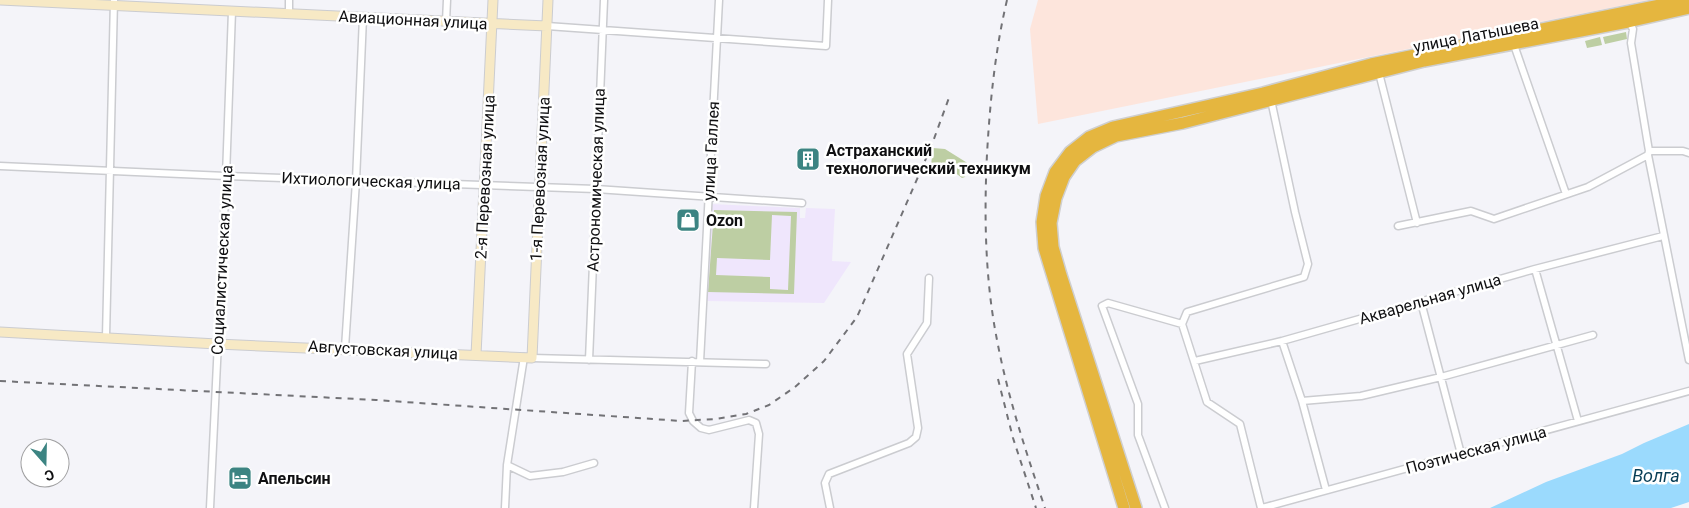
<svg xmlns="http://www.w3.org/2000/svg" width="1689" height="508" font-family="Roboto,sans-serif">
<rect width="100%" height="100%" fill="#f4f4f9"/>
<path fill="#fde5dc" d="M1038,0H1649L1038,124L1030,29Z"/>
<path fill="#efe6fc" d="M711,204L798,208H800V218H805L806,208L835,209L832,261L851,262L824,303L707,301Z"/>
<path fill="#bdcea3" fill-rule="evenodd" d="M1626,32L1627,39L1605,44L1603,37Z
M1600,37L1602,45L1587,48L1585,41Z
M933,148L945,149L969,164L965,177L962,178L949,168L931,165Z
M714,210L797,212L794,294L708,292ZM772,215L791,216L788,290L770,289V277L716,275L717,258L770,260Z"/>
<path fill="#9bdafd" d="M1689,424V502L1671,508H1490L1546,482L1622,454L1644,443Z"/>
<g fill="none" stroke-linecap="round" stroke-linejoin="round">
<g stroke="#cbccd0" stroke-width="9">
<path id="street" d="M289,14V0
M1628,21L1633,29L1631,43L1649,151L1648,155L1689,360
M446,22L447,0
M547,26L826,46L828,0
M1513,42L1566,194
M1379,73L1417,223
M1649,151H1683L1689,153
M0,166L226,176L596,189L802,203
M1398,226L1471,211L1494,219L1588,187L1648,155
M1535,269L1578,421
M1421,302L1461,454
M106,337L114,0
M1282,341L1302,401L1326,490
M345,348L356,181L363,17
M532,358L766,364
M589,360L604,0
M692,361L689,413L693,421L701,428L709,430L749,420L756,423L759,434L754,508
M1195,361L1282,341L1535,269L1663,236
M700,362L719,0
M1302,401L1361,396L1441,377L1593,335
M507,465L530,476L563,472L594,463
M210,508L226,176L232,11
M505,508L507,465L524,357
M830,508L825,483L829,474L909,443L916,437L918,428L907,354L927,323L929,278
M1165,508L1138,435V404L1102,306L1108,303L1182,324
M1261,508L1240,424L1207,402L1182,324L1187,312L1304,277L1308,264L1295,212L1271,100
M1262,508L1689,391"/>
</g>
<g stroke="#cbccd0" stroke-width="11">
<path id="secondary" d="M0,0L547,26
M0,332L217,344L532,358L548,0
M476,355L493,0"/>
</g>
<g stroke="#cfcfcf" stroke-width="14">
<path id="highway" d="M1124,508L1044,248L1042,222L1046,196L1055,172L1070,152L1089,137L1113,127L1263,93L1371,64L1684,0
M1136,508L1061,275L1053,247L1051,223L1056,198L1064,177L1075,161L1093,147L1116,136L1183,123L1424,61L1628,22L1689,8"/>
</g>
<use href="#street" stroke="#fff" stroke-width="6"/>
<use href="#secondary" stroke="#f7e9c5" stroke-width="9"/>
<use href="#highway" stroke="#e5b63f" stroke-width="11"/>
<path stroke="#727276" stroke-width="2" stroke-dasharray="6 6" stroke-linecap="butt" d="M1007,0C995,51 990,102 987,154C984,216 985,279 997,340C1008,398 1026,452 1045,508
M998,379L1013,438L1036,508
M0,381L376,400L682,421L715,419L746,414L769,405L795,387L824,361L857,317L931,147L950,95"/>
</g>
<defs>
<g id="building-square" transform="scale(1.25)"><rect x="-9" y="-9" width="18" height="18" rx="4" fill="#3c8482" stroke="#fff"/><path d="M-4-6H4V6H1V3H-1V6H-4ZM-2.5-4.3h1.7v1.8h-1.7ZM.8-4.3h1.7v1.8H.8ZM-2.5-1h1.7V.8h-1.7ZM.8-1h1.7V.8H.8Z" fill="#fff"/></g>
<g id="shop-square" transform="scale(1.25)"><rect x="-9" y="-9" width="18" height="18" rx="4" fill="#3c8482" stroke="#fff"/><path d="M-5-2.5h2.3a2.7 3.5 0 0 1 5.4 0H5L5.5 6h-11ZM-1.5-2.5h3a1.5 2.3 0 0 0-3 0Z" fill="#fff"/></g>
<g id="hotel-square" transform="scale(1.25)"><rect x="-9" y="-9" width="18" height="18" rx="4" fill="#3c8482" stroke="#fff"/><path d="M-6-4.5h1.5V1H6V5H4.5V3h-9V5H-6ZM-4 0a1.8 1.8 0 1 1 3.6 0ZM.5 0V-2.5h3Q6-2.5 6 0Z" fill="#fff"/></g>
</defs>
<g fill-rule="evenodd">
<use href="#building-square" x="808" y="159"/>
<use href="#shop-square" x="688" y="220"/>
<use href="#hotel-square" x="240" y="478"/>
</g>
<g text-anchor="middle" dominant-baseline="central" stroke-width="5" stroke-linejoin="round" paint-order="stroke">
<g font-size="16" fill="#0f0f11" stroke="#fff">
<text transform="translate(413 20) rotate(3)">Авиационная улица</text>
<text transform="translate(1476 35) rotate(-11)">улица Латышева</text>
<text transform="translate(711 151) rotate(-87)">улица Галлея</text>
<text transform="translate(485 177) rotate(-87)">2-я Перевозная улица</text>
<text transform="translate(540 179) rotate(-87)">1-я Перевозная улица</text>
<text transform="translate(596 180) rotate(-88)">Астрономическая улица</text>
<text transform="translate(371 181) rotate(2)">Ихтиологическая улица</text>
<text transform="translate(222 260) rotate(-87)">Социалистическая улица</text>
<text transform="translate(1430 299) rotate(-16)">Акварельная улица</text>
<text transform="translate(383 350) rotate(3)">Августовская улица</text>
<text transform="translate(1476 450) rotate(-15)">Поэтическая улица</text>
</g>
<g font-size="16" font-weight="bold" fill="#0f0f11" stroke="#fff" text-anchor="start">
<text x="826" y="150">Астраханский<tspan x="826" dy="18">технологический техникум</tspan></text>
<text x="706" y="220">Ozon</text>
<text x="258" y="478">Апельсин</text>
</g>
<g font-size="18" font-style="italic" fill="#083e56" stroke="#fff">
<text x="1656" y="475">Волга</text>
</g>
</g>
<g transform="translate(45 463) rotate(160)"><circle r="24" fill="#ffffff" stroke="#9f9fa0"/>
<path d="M0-4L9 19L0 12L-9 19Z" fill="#3c8482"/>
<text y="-8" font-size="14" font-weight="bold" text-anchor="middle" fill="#0f0f11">С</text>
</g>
</svg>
